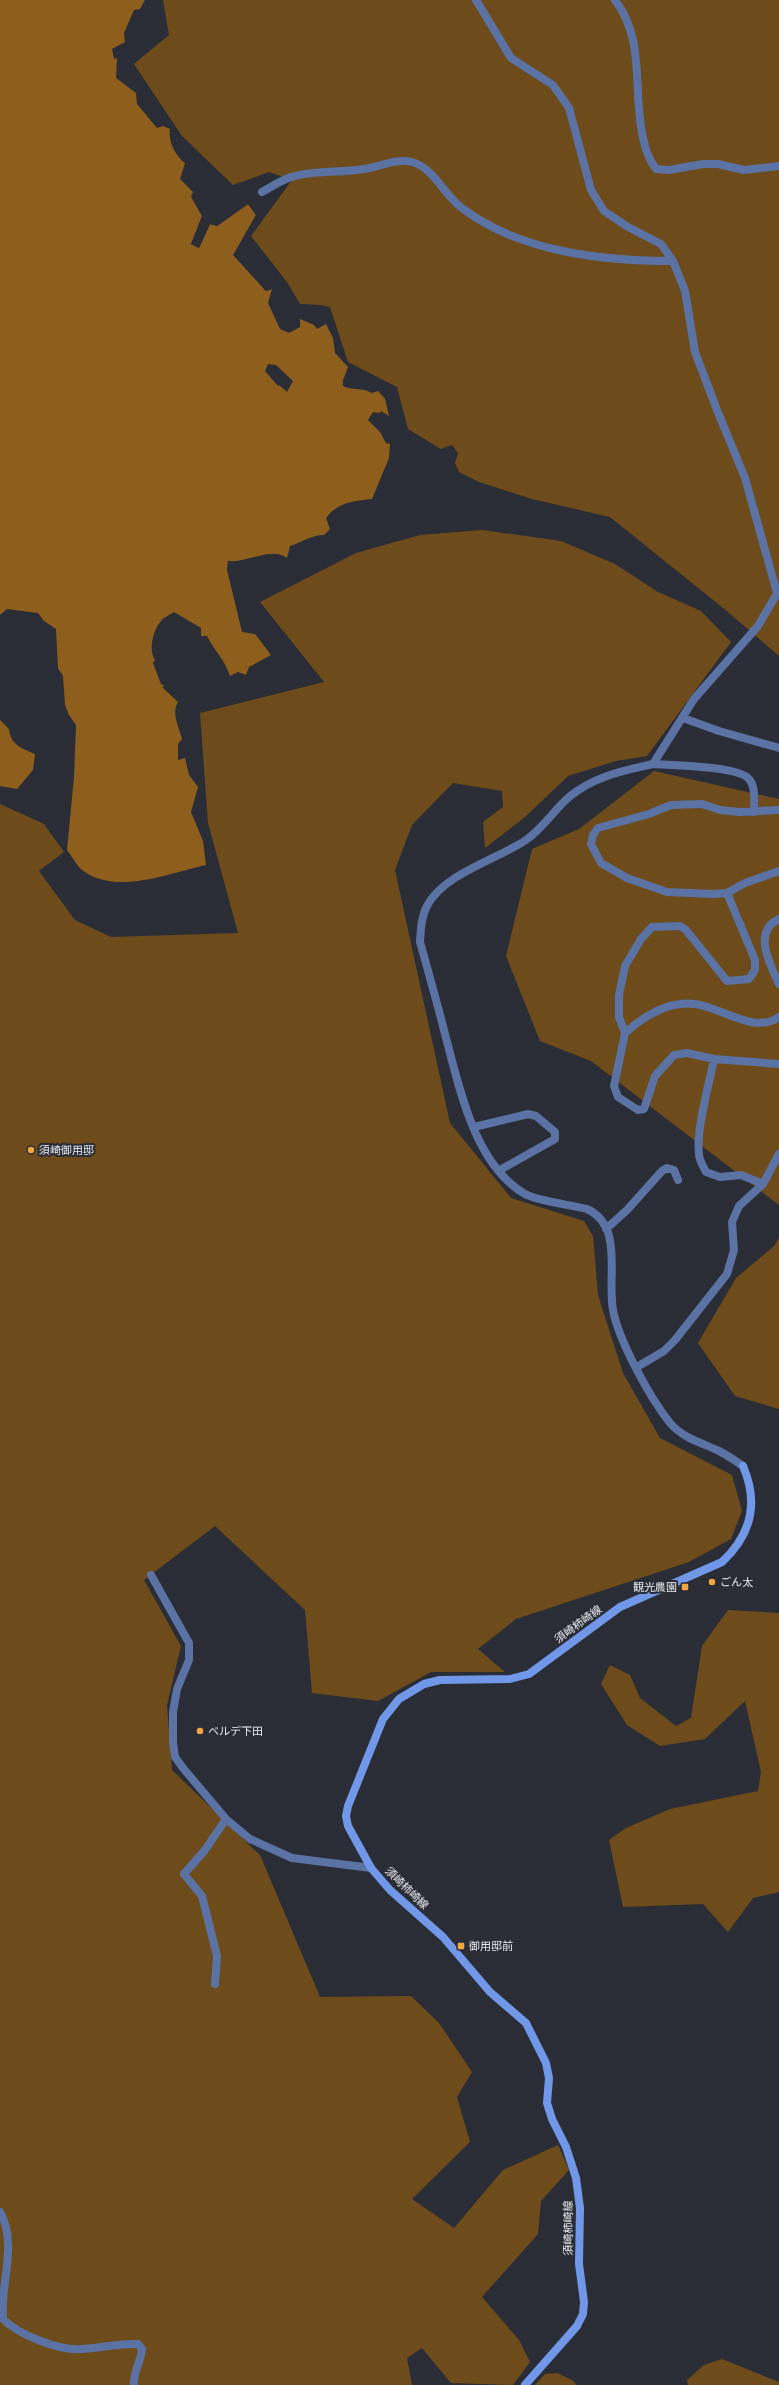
<svg xmlns="http://www.w3.org/2000/svg" width="779" height="2385" font-family="Cabin,'Noto Sans JP',sans-serif">
<rect width="100%" height="100%" fill="#2a2d35"/>
<path fill="#6e4b1b" d="M163,0H779V656L728,612L610,517L532,499L479,482L459,472L455,463L458,453L452,445L441,449L408,429L397,387L348,362L330,307L321,305L300,304L287,282L251,236L292,180L269,172L233,185L182,136L134,64L169,35Z
M482,530L561,541L615,564L658,592L701,611L731,642L647,756L616,761L568,776L525,817L485,848L483,822L503,807L502,791L453,783L412,825L395,870L450,1123L511,1198L584,1221L593,1236L598,1295L623,1373L660,1438L732,1475L742,1511L731,1539L689,1562L516,1619L478,1649L505,1672H431L378,1701L312,1693L305,1610L215,1526L144,1580L181,1646L167,1705L172,1770L260,1855L320,1997L411,1996L439,2023L472,2072L457,2097L470,2142L412,2199L454,2228L503,2170L558,2145L569,2170L541,2201L538,2234L482,2297L519,2340L530,2362L513,2385L451,2383L422,2348L407,2358L412,2385H0V804L44,824L64,852L39,871L75,920L111,937L238,933L208,823L200,713L324,682L260,602L356,553L420,535Z
M654,771L779,799V1205L591,1061L540,1041L506,956L532,849L579,829Z
M779,1238V1409L735,1396L698,1343L736,1278L774,1246Z
M728,1610L779,1613V1892L753,1898L728,1932L703,1904L623,1907L609,1840L626,1828L670,1809L758,1791L761,1772L745,1701L705,1739L660,1746L627,1725L601,1684L610,1665L630,1675L640,1698L676,1726L691,1718L702,1646Z
M722,2359L779,2382V2385H688L687,2380L704,2365Z
M557,2373L572,2380L577,2385H535L545,2374Z"/>
<path fill="#8e5f1c" fill-rule="evenodd" d="M0,0H145L140,9L134,10L124,33L125,42L112,49L114,59L117,58L116,78L136,93L137,104L157,128L163,126L170,129C168,142 175,155 185,163L180,179L193,192L191,197L202,216L191,244L199,248L210,224L217,226L248,204L256,215L234,255L266,291L272,289L268,303L280,329L289,333L300,327V319L314,325L317,329L326,324L333,338L335,353L348,367L343,380V386C353,391 361,387 372,393L378,391L385,399L389,416L381,411L380,413L373,412L368,420L380,432L386,443L390,444L389,458L372,499C353,501 338,502 326,518L330,529L324,535C311,535 303,542 290,546L287,558C271,546 249,563 228,561L227,570L242,632L255,634L271,655L249,667L246,675L238,672L230,676C224,658 215,652 207,636H201V628L174,612C170,615 164,617 161,621C153,630 148,650 155,660L153,663L161,684L165,686L162,687L178,702C171,713 179,727 182,739L178,744V760L185,758L189,775L198,787L191,812L203,841L206,865C169,873 116,896 82,870C76,865 72,856 67,850L74,777L76,725L69,715L65,705L63,676L58,668L56,629L44,621L38,613L7,609L0,615ZM268,364L276,365L293,381L287,392L279,385L278,386L265,371Z
M0,720L9,729C10,744 22,749 35,754L33,770L17,789L0,786Z"/>
<path fill="#2a2d35" d="M247,202L258,216L236,255L266,289L274,288L266,291L233,255L256,215L248,204L217,226L210,224L199,248L191,244L203,214L204,217L193,243L198,245L209,223L217,224Z"/>
<g fill="none" stroke-linecap="round" stroke-linejoin="round">
<path stroke="#5a72a4" stroke-width="8" d="M476,0L511,58L553,85L569,108L591,190L604,211L628,227L661,244L673,261L685,291L695,352L717,410L745,478L777,593
M615,0C645,39 633,87 642,133C645,147 647,157 656,169L669,170L703,164H718L744,170L779,166
M262,192C273,186 284,178 295,176C318,170 341,173 364,169C379,167 397,158 412,162C434,168 444,195 462,208C520,252 602,261 673,261
M683,718L719,731L779,748
M653,764C670,765 740,766 749,779C756,787 754,802 754,812
M779,810L739,812L720,810L702,804L671,805L649,814L598,828L593,835L591,844L601,863L627,878L667,892L714,894L727,893L745,883L779,871
M727,893L755,960V970L749,979L727,981L686,930L680,926L652,927L641,939L625,966L619,995V1017L625,1033L614,1086L618,1097L638,1110L644,1109L655,1076L674,1055L687,1053L714,1059L779,1064
M779,919C752,931 770,965 779,984
M625,1033C643,1017 668,1001 694,1004C720,1006 754,1035 779,1017
M714,1059C709,1085 696,1129 699,1154C699,1160 703,1166 706,1172L720,1177L741,1175L763,1184
M474,1127L528,1114L536,1116L555,1132V1139L500,1170
M606,1229L627,1210L662,1171L667,1168L674,1170L678,1180
M637,1367L664,1351L675,1340L727,1274L734,1250L732,1222L739,1206L763,1184L779,1154
M743,1466C734,1460 726,1454 717,1450C699,1442 683,1438 670,1423C650,1398 622,1346 614,1315C605,1282 626,1227 587,1209C572,1205 537,1201 525,1194C475,1165 460,1090 446,1038C438,1006 429,974 420,942C421,929 421,917 427,906C443,874 498,859 526,840C543,828 554,810 569,797C594,776 623,771 653,764L694,699L758,626L779,590
M151,1575L189,1643V1660L177,1689L173,1712V1742L175,1757L183,1768L226,1819L250,1839L292,1858L371,1868
M215,1984L217,1956L202,1896L184,1874L205,1850L226,1819
M0,2212C18,2244 0,2283 3,2319C19,2335 59,2351 82,2349C101,2348 119,2343 138,2344L142,2349C141,2362 133,2371 134,2385"/>
<path stroke="#7198e8" stroke-width="8" d="M525,2385L577,2326L583,2314L584,2302L579,2264L580,2208L576,2178L566,2147L552,2119L547,2103L549,2078L546,2063L526,2023L490,1992L443,1937L390,1890L371,1868L348,1826L346,1816L348,1806L383,1719L399,1699L424,1684L440,1680L510,1679L529,1674L620,1607L722,1562C751,1535 759,1503 743,1466"/>
</g>
<g fill="#f1a640" stroke="#2a2d35" stroke-width="1.5">
<circle cx="31" cy="1150" r="4"/>
<circle cx="712" cy="1582" r="4"/>
<rect x="681" y="1583" width="8" height="8" rx="2"/>
<circle cx="200" cy="1731" r="4"/>
<rect x="457" y="1942" width="8" height="8" rx="2"/>
</g>
<g text-anchor="middle" dominant-baseline="central" stroke-width="4" stroke-linejoin="round" paint-order="stroke">
<g font-size="11" fill="#ebedf2" stroke="#2a2d35" text-anchor="start">
<text x="39" y="1150">須崎御用邸</text>
<text x="720" y="1582">ごん太</text>
<text x="677" y="1587" text-anchor="end">観光農園</text>
<text x="208" y="1731">ベルデ下田</text>
<text x="469" y="1946">御用邸前</text>
</g>
<g font-size="11" fill="#ebedf2" stroke="#2a2d35">
<text transform="translate(578 1624) rotate(-36)">須崎柿崎線</text>
<text transform="translate(407 1888) rotate(44)">須崎柿崎線</text>
<text transform="translate(568 2228) rotate(-90)">須崎柿崎線</text>
</g>
</g>
</svg>
